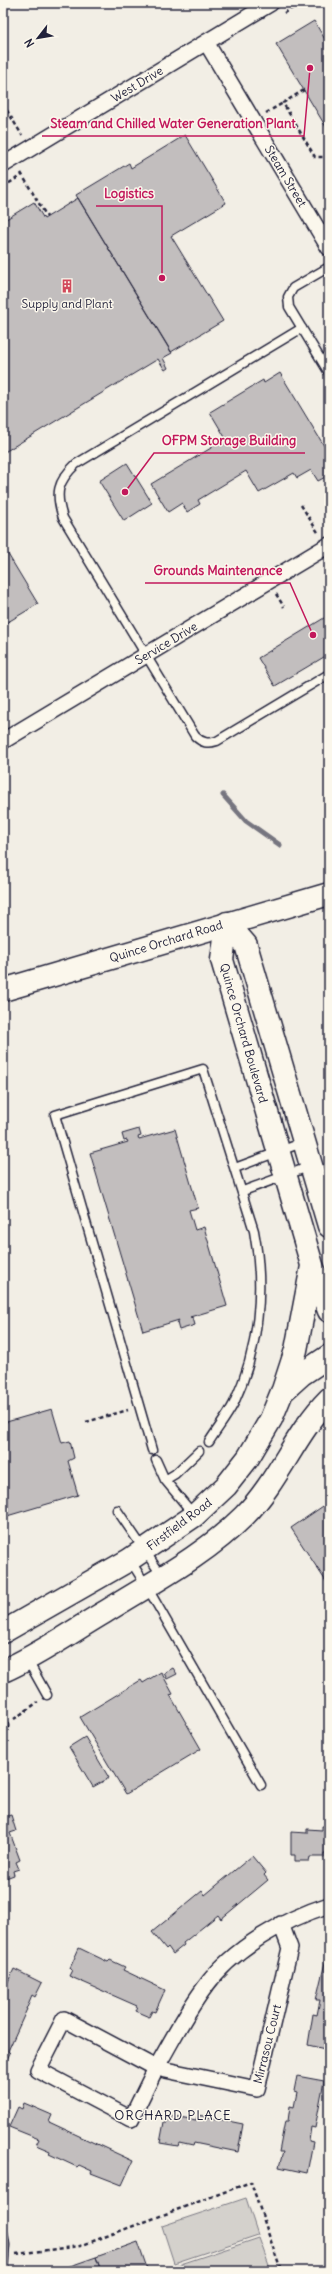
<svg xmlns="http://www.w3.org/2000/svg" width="332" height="2274" font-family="Delius,sans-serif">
<rect width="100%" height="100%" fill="#f2eee5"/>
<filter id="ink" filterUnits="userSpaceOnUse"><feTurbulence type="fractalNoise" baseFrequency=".025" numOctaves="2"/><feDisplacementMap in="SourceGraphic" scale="8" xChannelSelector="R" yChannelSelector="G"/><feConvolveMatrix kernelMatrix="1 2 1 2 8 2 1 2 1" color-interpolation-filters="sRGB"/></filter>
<g filter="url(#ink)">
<path fill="#d4d1cc" stroke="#7b7a84" d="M246,2198L258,2235L174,2263L162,2226Z
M259,2238L271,2271H177L175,2266Z"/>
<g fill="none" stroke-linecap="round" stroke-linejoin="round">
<path stroke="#76747f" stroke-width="5" d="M223,795L246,821L280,845
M328,980L329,983"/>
</g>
<path fill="#c2bebe" stroke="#22223b" d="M314,21L329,46V132L276,44Z
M185,135L226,203L171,236L223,321L171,352L76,195L129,163L131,168Z
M78,198L172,353L163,358L168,368L165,370L158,359L3,453V221L34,202L44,219Z
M280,373L329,454V475L318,481L311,470L297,478L294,473L259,493L246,471L198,500L200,504L187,512L182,503L168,512L151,484L226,439L210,412L263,380L264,383Z
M127,463L152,503L124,521L99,481Z
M3,546L38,604L3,625Z
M329,581V595L323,585Z
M329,615V654L275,686L258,658Z
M139,1129L141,1136L138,1137L139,1139L175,1129L198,1208L189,1210L195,1230L204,1227L227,1306L190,1317L193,1318L195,1325L179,1330L177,1323L179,1320L143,1331L90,1153L128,1142L127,1140L124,1141L122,1134Z
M52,1409L62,1443L70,1441L74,1458L68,1461L78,1495L7,1516L3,1513V1423Z
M329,1502V1586L291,1528Z
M173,1668L177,1674L167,1679L164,1673Z
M161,1672L173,1694L170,1695L201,1749L126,1794L80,1717L141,1680L143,1683Z
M85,1737L109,1778L93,1787L69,1747Z
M3,1815L4,1817L11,1815L16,1831L10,1833L20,1860L16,1862L19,1869L13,1871L14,1875L3,1879Z
M322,1826H329V1853H324V1857H310L309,1861H295V1855H291V1832L307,1833V1829L322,1830Z
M252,1856L266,1873L264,1875L268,1880L221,1919L218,1915L183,1943L184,1945L173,1954L168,1947L166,1949L152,1932L202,1891L205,1895Z
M79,1948L108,1962L110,1960L125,1967L123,1970L165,1990L155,2012L152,2011L149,2017L135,2011L137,2006L69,1976L72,1970L70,1968Z
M327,1954H329V2050L308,2045L313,2014L317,2015L320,2000H316Z
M14,1969L42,1983L35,1997L32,1995L26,2009H27L8,2051L10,2053L4,2066L3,1992Z
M297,2076L324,2081L315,2128L311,2127L309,2141L313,2142L307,2173L279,2167L283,2152H279L285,2121H288L290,2106L294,2107L297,2092L294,2091Z
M24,2103L52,2115L49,2122L133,2161L122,2185L91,2173L92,2171L79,2165L77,2167L49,2154L50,2151L36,2145L39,2139L9,2127L18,2107L22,2109Z
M168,2115L196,2120L198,2115L243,2124L238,2152L194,2143L193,2146L179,2143L178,2146L160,2143L164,2122H167Z
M138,2242L148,2271H101L96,2257Z
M96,2257L101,2271H56Z"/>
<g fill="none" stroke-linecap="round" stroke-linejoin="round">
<g stroke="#22223b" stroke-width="11">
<path id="lane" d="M329,267L293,288L288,297L289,307L329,373
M302,328L76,464C57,482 55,493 63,518L195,736C202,743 208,744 217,741L329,674
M235,1168L304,1142
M243,1191L311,1166
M152,1450L55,1115L203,1069L254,1231C265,1289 259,1349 234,1403C227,1417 217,1429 209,1442
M156,1460L165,1480L194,1515
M165,1480L175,1474L199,1451
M117,1510L162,1576
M130,1560L147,1587L261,1785
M28,1661L47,1695
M3,1724L4,1726
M3,2233L5,2245L3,2270"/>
</g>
<g stroke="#22223b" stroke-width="18">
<path id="street" d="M206,42L329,248
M3,165L271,3
M3,741L329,545
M281,1924L290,1948L257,2089L156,2068C172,2041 186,2012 205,1987C233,1948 285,1919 329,1905
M64,2019L156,2068L131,2119L38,2070Z"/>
</g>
<g stroke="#22223b" stroke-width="25">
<path id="secondary" d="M227,923L222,960L312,1265L329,1311
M227,923L246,945L329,1226
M283,1390L296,1350L312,1266
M3,1632L129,1560L194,1516L226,1486L248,1458L271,1419L282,1392L302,1374L329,1356
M3,1671C39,1655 71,1632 105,1612C153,1582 204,1556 244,1516C279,1481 295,1433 329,1399"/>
</g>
<g stroke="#22223b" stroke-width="25">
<path id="primary" d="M3,990L329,894"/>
</g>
<path stroke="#22223b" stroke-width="2.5" stroke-dasharray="4 3" stroke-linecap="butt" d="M284,13L301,3
M304,90L283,103L315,157H329
M3,104L22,135
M266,113L283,103
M21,173L47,217
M3,187L22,175
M301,505L319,534
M276,594L284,607
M86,1422L128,1410
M14,1719L38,1702
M16,2254L80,2246L251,2182L281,2271"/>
<use href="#lane" stroke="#fbf7ec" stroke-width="8"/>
<use href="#street" stroke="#fbf7ec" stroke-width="15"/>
<use href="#secondary" stroke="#fbf7ec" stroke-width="22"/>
<use href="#primary" stroke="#fbf7ec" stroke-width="22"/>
</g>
</g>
<defs>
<g id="building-bare" transform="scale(1.08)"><path d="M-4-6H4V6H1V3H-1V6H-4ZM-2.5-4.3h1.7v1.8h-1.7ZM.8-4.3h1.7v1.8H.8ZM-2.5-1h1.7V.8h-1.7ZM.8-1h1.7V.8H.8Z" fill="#d1495b" stroke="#fbf7ec" stroke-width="2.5" paint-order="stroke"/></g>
</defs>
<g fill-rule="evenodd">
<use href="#building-bare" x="67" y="286"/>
</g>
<g text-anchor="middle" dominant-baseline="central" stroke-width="3" stroke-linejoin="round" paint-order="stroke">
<g font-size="12" fill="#22223b" stroke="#fbf7ec">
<text transform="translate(137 84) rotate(-31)">West Drive</text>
<text transform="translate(286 176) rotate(59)">Steam Street</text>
<text transform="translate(166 643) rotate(-31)">Service Drive</text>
<text transform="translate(166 941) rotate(-17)">Quince Orchard Road</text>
<text transform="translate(244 1033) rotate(74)">Quince Orchard Boulevard</text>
<text transform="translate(179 1524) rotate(-37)">Firstfield Road</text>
<text transform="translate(267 2044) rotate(-76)">Mirrasou Court</text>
</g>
<g font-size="12" fill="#22223b" stroke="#fbf7ec">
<text x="67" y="303">Supply and Plant</text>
</g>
<g font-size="13" letter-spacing="1" fill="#22223b" stroke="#fbf7ec">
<text x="173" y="2115">ORCHARD PLACE</text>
</g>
</g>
<path fill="none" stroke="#c2185b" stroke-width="1.5" d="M310 68L304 136H42M162 278L162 206H96M125 492L154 453H305M313 635L290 583H145"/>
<g fill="#c2185b" stroke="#fbf7ec" stroke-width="1.5">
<circle cx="310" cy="68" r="4"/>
<circle cx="162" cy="278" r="4"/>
<circle cx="125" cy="492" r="4"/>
<circle cx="313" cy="635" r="4"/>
</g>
<g font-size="13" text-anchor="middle" font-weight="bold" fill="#c2185b" stroke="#fbf7ec" stroke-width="3" stroke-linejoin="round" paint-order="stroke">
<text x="173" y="128">Steam and Chilled Water Generation Plant</text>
<text x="129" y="198">Logistics</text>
<text x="229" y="445">OFPM Storage Building</text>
<text x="218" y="575">Grounds Maintenance</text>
</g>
<rect width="332" height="2274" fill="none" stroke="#fbf7ec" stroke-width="16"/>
<rect x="8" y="8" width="316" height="2258" fill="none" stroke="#22223b" stroke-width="1.5" filter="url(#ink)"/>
<g transform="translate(38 38) rotate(239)" stroke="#fbf7ec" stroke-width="3" paint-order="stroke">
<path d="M0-3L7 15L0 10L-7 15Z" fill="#22223b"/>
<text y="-6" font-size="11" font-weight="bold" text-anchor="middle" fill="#22223b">N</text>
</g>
</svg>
